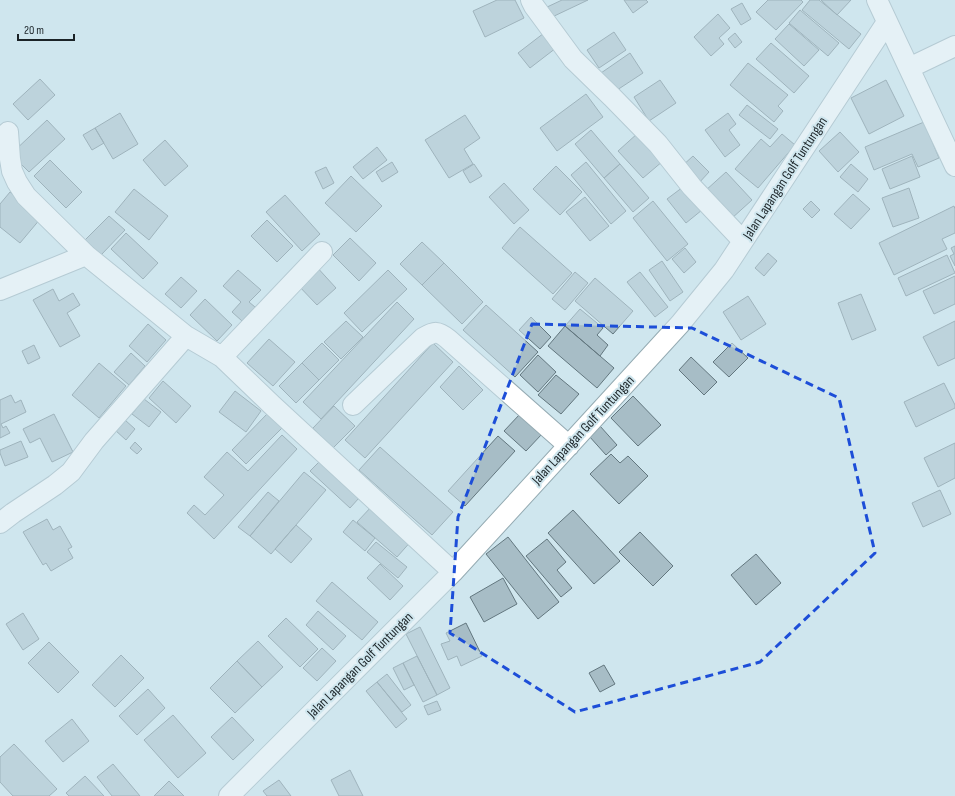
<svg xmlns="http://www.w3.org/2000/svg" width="955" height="796" font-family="'Sofia Sans Condensed',sans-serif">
<rect width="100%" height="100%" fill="#cfe6ee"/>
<path fill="#a7bdc6" stroke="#63777f" d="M497,0H515L524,18L485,37L473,11Z
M562,0H588L550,18L545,8Z
M624,0H646L648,2L633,13Z
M768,0H801L803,2L776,30L756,12Z
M810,0H819L861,34L849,49L802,10Z
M821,0H851L837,15Z
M742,3L751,19L741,25L731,9Z
M800,10L839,43L828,56L789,23Z
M718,14L730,28L719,38L724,44L711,56L694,37Z
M789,24L819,50L804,66L775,39Z
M614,32L626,50L599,68L587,50Z
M544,33L556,48L530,68L518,53Z
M735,33L742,42L735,48L728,39Z
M771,43L809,76L794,93L756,59Z
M630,53L643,73L614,92L601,73Z
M748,63L788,95L778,106L783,111L774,122L730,85Z
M40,79L55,95L28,120L13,104Z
M660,80L676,103L649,121L634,97Z
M886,80L904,116L869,134L851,98Z
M586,94L603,117L557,151L540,128Z
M747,105L778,129L770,139L739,115Z
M120,113L138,144L113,159L95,128Z
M728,113L736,124L729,130L740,145L725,157L705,130Z
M465,115L480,138L464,149L473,164L449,178L425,140Z
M47,120L65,139L29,172L11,154Z
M924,122L939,158L918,167L912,154L874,170L865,147Z
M95,128L104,143L92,150L83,135Z
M591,130L620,164L604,178L575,144Z
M840,132L859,152L838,172L819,151Z
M638,133L663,161L643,178L618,151Z
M782,134L795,145L758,188L735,169L761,139L770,147Z
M165,140L188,166L165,186L143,160Z
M377,147L387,160L363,179L353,167Z
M693,156L709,172L698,184L681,167Z
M912,156L920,177L890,189L882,169Z
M50,160L82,192L66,208L34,176Z
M392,162L398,172L382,182L376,172Z
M586,162L626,211L611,224L571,175Z
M474,164L482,176L470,183L463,171Z
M620,164L649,198L633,212L604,178Z
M851,164L868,179L858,192L840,177Z
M556,166L582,192L560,215L533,189Z
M326,167L334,183L323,189L315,172Z
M726,172L752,200L731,219L705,191Z
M351,176L382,206L356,232L325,203Z
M504,183L529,210L514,224L489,197Z
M683,187L702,210L686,223L667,199Z
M909,188L919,218L893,227L882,198Z
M134,189L168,216L149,240L115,212Z
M10,192L41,218L20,243L0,227V204Z
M853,194L870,209L851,229L834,214Z
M285,195L320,234L302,251L266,212Z
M585,197L609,226L590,241L566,212Z
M653,201L688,244L667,261L633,218Z
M811,201L820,210L812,218L803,209Z
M954,206L955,209V233L942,239L947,249L894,275L879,243Z
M109,216L125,230L101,255L85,240Z
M267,220L293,246L277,262L251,236Z
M520,227L572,273L553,294L502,248Z
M126,233L158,263L143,279L111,249Z
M350,238L376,263L359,281L333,255Z
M422,242L444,263L422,285L400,264Z
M955,246V266L950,256L954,254L951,248Z
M685,248L696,262L684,273L672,259Z
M768,253L777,261L764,276L755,268Z
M947,255L955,273L906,296L898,278Z
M662,261L683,292L670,301L649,270Z
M444,263L483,302L462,324L422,285Z
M315,265L336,288L317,305L296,283Z
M238,270L261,290L249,302L255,307L242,321L232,312L241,302L223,286Z
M388,270L407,289L362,332L344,313Z
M575,272L588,283L565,310L552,299Z
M640,272L668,307L655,317L627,282Z
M955,276V304L934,314L923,291Z
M181,277L197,291L181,308L165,294Z
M595,278L633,311L613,334L575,301Z
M53,289L59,301L73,293L80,305L67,313L80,336L60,347L33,300Z
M861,294L876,330L852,340L838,303Z
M748,296L766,324L741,340L723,312Z
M205,299L232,325L217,341L190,315Z
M397,302L414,319L321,419L303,402Z
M486,305L538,352L515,377L463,330Z
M580,309L603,328L597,335L608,345L600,356L565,326Z
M531,317L551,337L540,349L519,330Z
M346,321L363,337L341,359L324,342Z
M955,321V358L938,366L923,337Z
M148,324L166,340L147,362L129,346Z
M565,326L614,368L597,388L548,346Z
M269,339L295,362L273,386L247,363Z
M322,343L339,360L319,380L302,363Z
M433,343L453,362L365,458L345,440Z
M732,343L748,358L729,377L713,362Z
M34,345L40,358L28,364L22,351Z
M131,353L145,366L129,385L114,372Z
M538,355L556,372L538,392L520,375Z
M691,357L717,382L704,395L679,370Z
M99,363L126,386L99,418L72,395Z
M302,363L319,380L296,403L279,386Z
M459,366L483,390L463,410L440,387Z
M556,375L579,394L561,414L538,395Z
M163,381L191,406L176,423L149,398Z
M944,383L955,405V408L916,427L904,402Z
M235,391L261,411L246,432L219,412Z
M11,395L15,403L21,400L26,412L1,424L3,428L6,426L10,433L0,438V400Z
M633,396L661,425L638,446L611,418Z
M144,399L161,412L149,427L132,414Z
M334,406L355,426L333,448L313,428Z
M268,413L283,427L246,464L232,450Z
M54,414L73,452L52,462L40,438L30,443L23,429Z
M520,414L542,434L526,451L504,431Z
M125,420L135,429L126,440L115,430Z
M600,426L617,445L606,455L589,436Z
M282,435L297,449L214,539L187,513L194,505L205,515L224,495L204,477L227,452L248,471Z
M498,436L515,451L465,506L448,491Z
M21,441L28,457L5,466L0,453V450Z
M135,442L142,449L137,454L130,448Z
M955,443V478L938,487L924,458Z
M380,447L453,512L432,535L359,470Z
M611,454L620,463L628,456L648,476L619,504L590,474Z
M320,461L359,498L350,508L310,471Z
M304,472L326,490L271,554L250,536Z
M940,490L951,514L923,527L912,503Z
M268,492L279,501L250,536L238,527Z
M373,505L413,539L397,557L357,522Z
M573,510L620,561L594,584L548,533Z
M47,519L53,530L60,526L72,547L68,549L73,558L51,571L46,563L43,565L23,532Z
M353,520L375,538L365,551L343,532Z
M296,525L312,539L291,563L275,549Z
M640,532L673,566L653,586L619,552Z
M508,537L559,602L538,619L486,554Z
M547,539L566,562L557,570L572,588L561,597L526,556Z
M376,542L407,567L398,578L367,552Z
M756,554L781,583L756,605L731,575Z
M380,564L403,586L390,600L367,578Z
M503,578L517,604L484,622L470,597Z
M332,582L378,622L362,640L316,601Z
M318,611L346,636L333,650L306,625Z
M23,613L39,639L23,650L6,624Z
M286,618L318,649L300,667L268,636Z
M466,623L482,656L461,666L457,656L448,660L441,644L450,641L446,633Z
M420,627L450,688L437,695L406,634Z
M258,641L283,667L262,687L237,661Z
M49,642L79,672L58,693L28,663Z
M322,648L336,661L317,681L303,668Z
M121,655L144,678L115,707L92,685Z
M417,656L437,695L423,702L403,663Z
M237,661L262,687L235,713L210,688Z
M403,663L414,685L404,690L393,668Z
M604,665L615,684L600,692L589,673Z
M387,674L411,705L402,712L377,682Z
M377,682L407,719L396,728L366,691Z
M148,689L165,708L137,735L119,716Z
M437,701L441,710L428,715L424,706Z
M173,715L206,753L178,778L144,740Z
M232,717L254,740L233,760L211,737Z
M72,719L89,741L63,762L45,741Z
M14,744L57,789L49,796H13L0,782V757Z
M113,764L140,796H112L97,777Z
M350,770L363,796H339L331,780Z
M85,776L104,796H69L66,793Z
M279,780L291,796H267L263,791Z
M169,781L184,796H154Z"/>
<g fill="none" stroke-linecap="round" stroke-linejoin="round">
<g stroke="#95abb3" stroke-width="22">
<path id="minor" d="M531,0L534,6L573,59L612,97L658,144L692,187L743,241
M877,0L955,166
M909,68L955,46
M8,132L10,159L12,171L17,182L26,196L86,255
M0,290L86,255L186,336L222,357L272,405L453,572
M222,357L322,252
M353,405L423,338C435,331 438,331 448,339L569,446
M0,523L13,513L55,485L71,472L94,441L186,336
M229,796L453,572L680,324L724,270L887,22"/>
</g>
<use href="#minor" stroke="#fff" stroke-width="20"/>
</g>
<path d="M0 0H955V796H0ZM532,324L692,328L839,398L875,553L760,662L575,712L450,633L458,517Z" fill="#cfe6ee" fill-opacity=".55" fill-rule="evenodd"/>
<path fill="none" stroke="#1d4ed8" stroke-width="3" stroke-dasharray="8 5" stroke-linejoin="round" d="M532,324L692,328L839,398L875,553L760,662L575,712L450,633L458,517Z"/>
<g text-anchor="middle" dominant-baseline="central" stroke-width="4" stroke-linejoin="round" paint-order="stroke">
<g font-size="14" fill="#1b2327" stroke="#cfe6ee">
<text transform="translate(785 178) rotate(-57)">Jalan Lapangan Golf Tuntungan</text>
<text transform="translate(583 430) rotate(-47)">Jalan Lapangan Golf Tuntungan</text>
<text transform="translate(360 665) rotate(-45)">Jalan Lapangan Golf Tuntungan</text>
</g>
</g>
<path d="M18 34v6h56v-6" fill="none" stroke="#1b2327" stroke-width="2"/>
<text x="24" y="34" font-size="12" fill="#1b2327" stroke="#cfe6ee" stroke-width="3" paint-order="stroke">20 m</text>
</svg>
